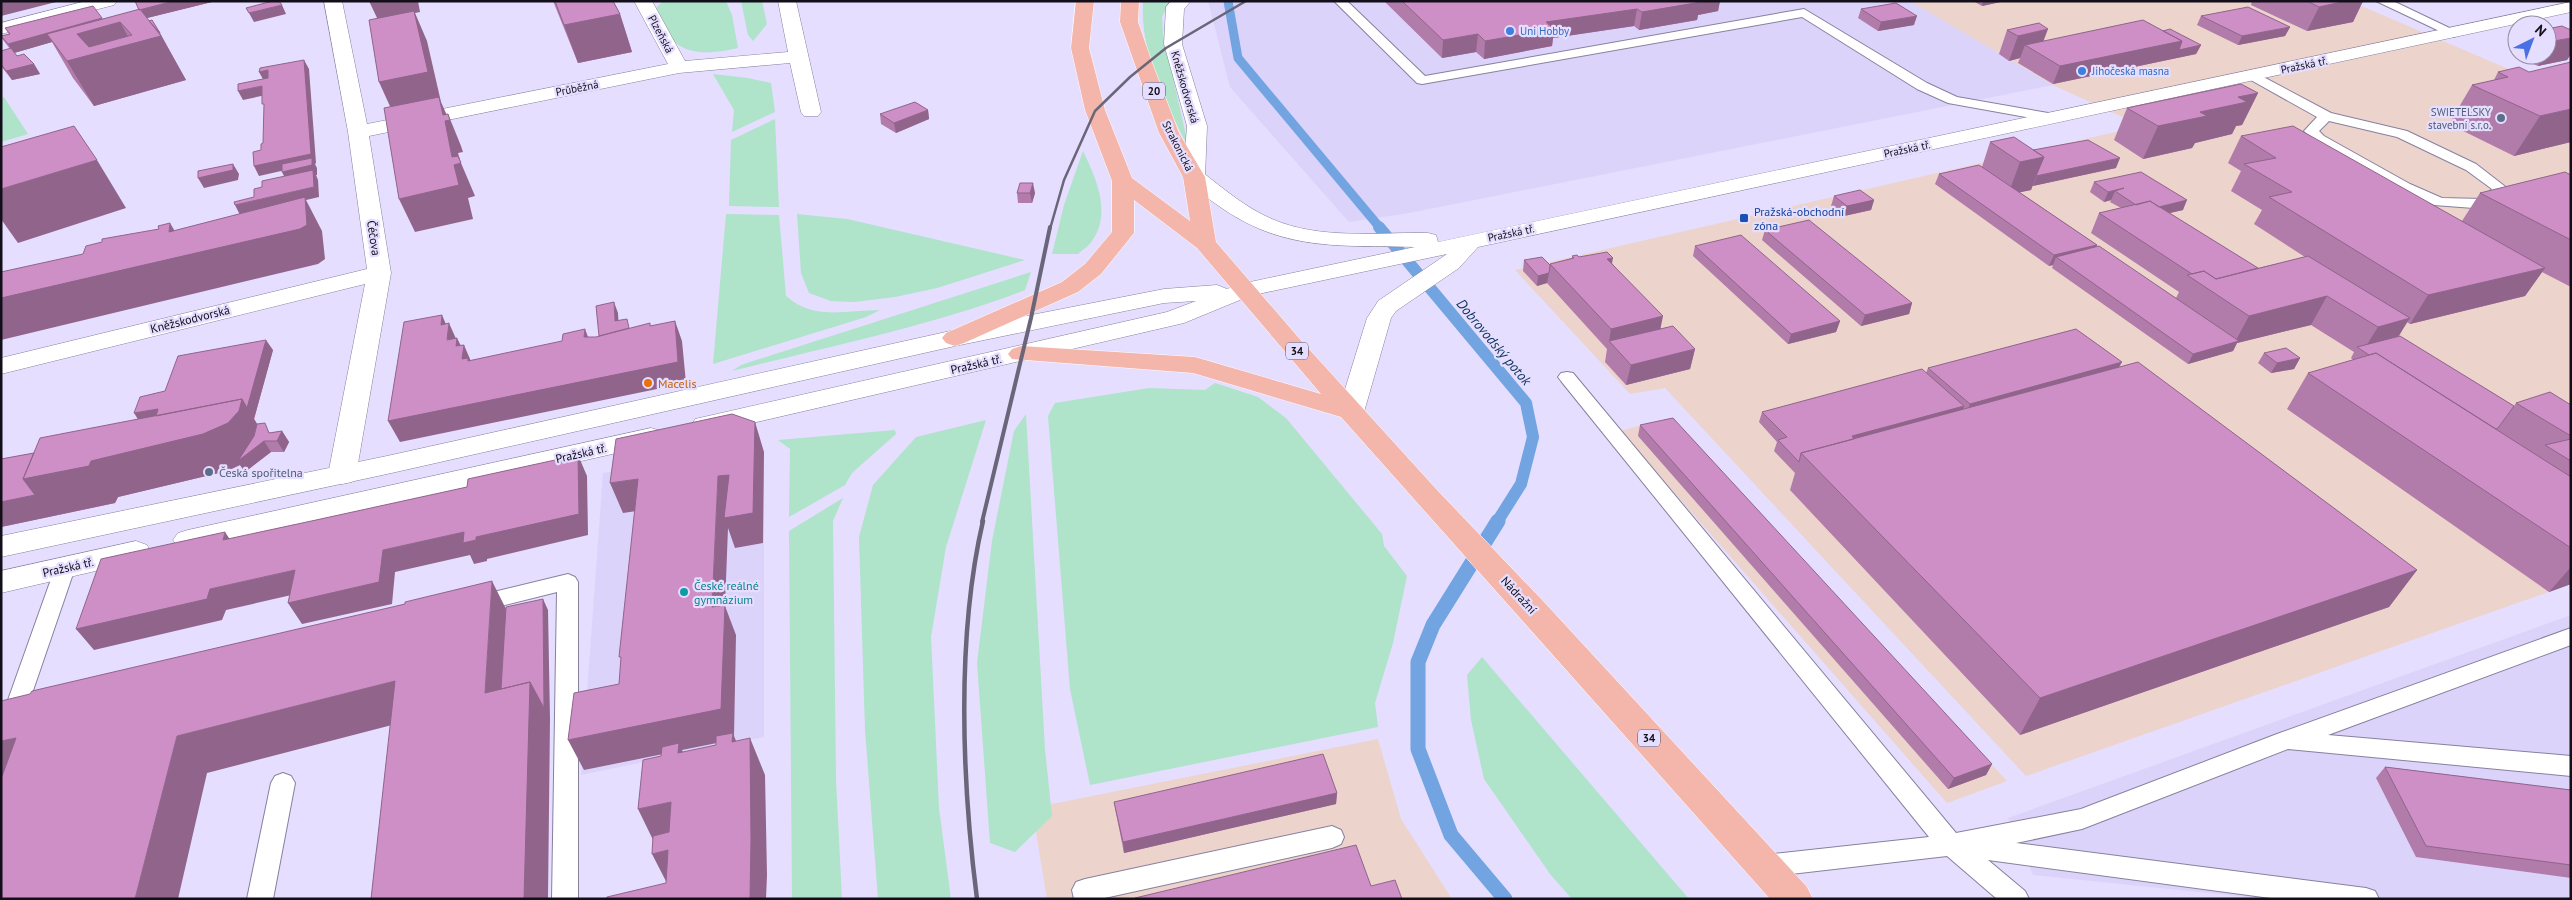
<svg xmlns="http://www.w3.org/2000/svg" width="2572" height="900" font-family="'PT Sans',sans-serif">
<rect width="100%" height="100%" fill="#e5deff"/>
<path fill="#dcd3fb" d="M1208,1H1910L2053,85L1409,213L1349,222L1230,87Z
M764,452V737L581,775L603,473Z
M2571,615V899H2267L2033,875L2008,818Z"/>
<path fill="#ecd3cc" d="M1910,1H2350L2571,96V584L2026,776L1665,388L1630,394L1515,270L2142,126L2053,85Z
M1669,418L2007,781L1947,803L1620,431Z
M1378,739L1401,819L1452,899H1047L1032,808Z"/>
<path fill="#afe3ca" d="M663,1H726L732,15L738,48C720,52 693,57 676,43C668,36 662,18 656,8Z
M741,1H762L767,24L753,41L748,35Z
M1143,1H1170L1162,17L1163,34L1187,140L1184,139C1163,96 1140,50 1143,1Z
M713,74L748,78L771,83L775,112L732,132L734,110Z
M4,97L28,134L1,142V98Z
M775,119L779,207L729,206L731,140Z
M1083,151C1096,178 1112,213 1092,241C1089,246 1082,250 1078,254H1052L1064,205Z
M726,214L779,215L786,296C814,321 846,310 880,310L866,317L713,364Z
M797,214L847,219L1025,260L937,288L895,297L854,302L831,301L809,293L801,273Z
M1031,272L1025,290C931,326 830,346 732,371L741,365Z
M1215,383L1258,397L1286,418L1382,534L1384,546L1407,576L1393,643L1375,703L1378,727L1090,785L1070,689L1048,416L1055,403L1149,388L1205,390Z
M1026,414L1045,750L1052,816L1015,852L990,843L977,663L992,541L1014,431Z
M986,420L946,547L931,637L939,808L951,899H878L865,730L859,537L873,485L916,437Z
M895,430L896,434L852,473L845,485L789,517L790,449L778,440Z
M843,498L833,521L836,780L842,899H792L789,531Z
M1482,657L1689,899H1572L1550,874L1484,779L1471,720L1467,675Z"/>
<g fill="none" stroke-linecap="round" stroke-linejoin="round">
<path stroke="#71a4e1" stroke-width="9" d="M1228,1L1238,58L1381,229"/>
<path stroke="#71a4e1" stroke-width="12" d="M1379,227L1526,403L1533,437L1521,484L1497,522"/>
<path stroke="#71a4e1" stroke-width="15" d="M1498,521L1433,625L1418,662V749L1451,835L1505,899"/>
<g stroke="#87809e" stroke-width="2">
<path id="service" d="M1334,1H1347L1425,76L1804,9L1927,83L1957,97L2054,114L2061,118L2054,122L1948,103L1917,89L1802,17L1422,84L1417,83Z
M2376,1H2393L2460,33L2454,37L2450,36Z
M2254,72L2331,113L2407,131L2476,164L2507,188L2492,207L2487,209L2434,205L2400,190L2314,142L2304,131L2317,117L2249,79L2247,76ZM2329,121L2397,137L2466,170L2492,189L2483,199L2442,198L2410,184L2324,136L2319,131Z
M1567,372L1573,373L1956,833L2081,809L2277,734L2571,628V645L2328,735L2571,756V776L2288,749L2082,829L2016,843L2366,888L2375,891L2379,899H2278L1988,860L2025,891L2029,899H1997L1947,856L1764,877L1755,874L1751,866L1755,858L1764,855L1929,837L1561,381L1558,377L1561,373Z
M65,561L72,563L75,568L25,714L22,720L14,723L6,720L3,714L55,568L58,563Z
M568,574L575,577L578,582V899H552L557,592L477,612L470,609L466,604L470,599L477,596Z
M283,773L291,776L295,783L273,899H247L271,783L275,776Z
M1332,826L1341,830L1344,837L1341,844L1332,848L1100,899H1074L1072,890L1076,882L1085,879Z"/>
</g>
<g stroke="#87809e" stroke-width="1">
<path id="minor" d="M86,1H117L114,5L1,34V23Z
M324,1H342L367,124L668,64L634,1H652L685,61L788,52L778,1H796L821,112L818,116H804L801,112L790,63L679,73L369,136L391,273L356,475L352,482L342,484L332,482L328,475L365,284L1,374V358L367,269L348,132Z
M1171,1H1191L1184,9L1182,44L1207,126L1205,177L1202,182L1194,183L1186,182L1183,177L1187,126L1164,44L1166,7Z"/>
</g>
<g stroke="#87809e" stroke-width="1">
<path id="tertiary" d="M1244,283L1252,285L1256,290L1252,295L1184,323L705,434L695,431L692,425L695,419L1167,312L1196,301L1164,303L955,346L387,474L1,557V536L387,456L955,330L1164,289L1217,285L1227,289Z
M651,428L661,431L665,437L661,443L188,550L178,547L173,540L178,533L188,530Z
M136,541L147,545L151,552L147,559L1,593V571Z"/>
</g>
<g stroke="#87809e" stroke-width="1">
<path id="secondary" d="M2571,2V12L1478,247L1459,268L1396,311L1391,318L1364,412L1360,418L1351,420L1342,418L1338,412L1367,318L1375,306L1378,301L1447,254L1244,297L1236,295L1232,290L1236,285L1415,247C1338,245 1282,252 1216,204C1205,196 1191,188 1183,177L1186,172L1194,171L1202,172C1224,189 1246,208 1272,219C1320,240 1377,232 1428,233L1436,235L1438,242Z"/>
</g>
<g stroke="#fff" stroke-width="1">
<path id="primary" d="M1076,1H1094L1089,48L1105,110L1132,178L1190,221L1183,177L1159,133L1120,22L1121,1H1139L1138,22L1153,65L1179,133L1205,177L1216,242L1298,337L1437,490L1544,602L1807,887L1813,899H1770L1341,417L1193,373L1012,359L1008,354L1012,349L1021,346L1195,357L1321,394L1197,248L1134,200V233L1101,274L1078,292L964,343L955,346L946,343L942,338L946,333L1062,282L1085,264L1112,232V181L1085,110L1071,48Z"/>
</g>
<use href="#service" fill="#fff" fill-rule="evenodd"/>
<use href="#minor" fill="#fff" fill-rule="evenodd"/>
<use href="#tertiary" fill="#fff" fill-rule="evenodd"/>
<use href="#secondary" fill="#fff" fill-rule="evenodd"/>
<use href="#primary" fill="#f4b6aa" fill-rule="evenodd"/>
<path stroke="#6a6579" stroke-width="2.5" d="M1050,229L1064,180L1095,111L1130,77L1166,48L1246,1"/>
<path stroke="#6a6579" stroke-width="4" d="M982,522L1031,318L1050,227"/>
<path stroke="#6a6579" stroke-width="4.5" d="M977,899C962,782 956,637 983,521"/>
</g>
<path fill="#b17baa" d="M135,1H216L147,18L149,21L152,20L186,80L94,106L73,78L52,42L14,53L17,56L34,64L40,74L12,80L1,66V51L10,49L1,37L9,34L5,28L103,19L139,10Z
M553,1H613L620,14L632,52L578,63Z
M1384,1H1720L1718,11L1698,15L1697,20L1639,30L1634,26L1553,38L1552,46L1484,59L1476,52L1442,58Z
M1973,1H2005L1982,6Z
M2252,1H2363L2353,22L2307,31L2251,5Z
M1861,9L1914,25L1878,31L1858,18Z
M2201,16L2290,27L2285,36L2238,45L2197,25Z
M2547,27L2552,28L2571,30V54L2567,60L2538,66L2514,56L2517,50V55H2547Z
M2007,30L2044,41L2163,31L2201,45L2196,54L2053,84L2018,63L2020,58L2009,61L1999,54Z
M2498,72H2529L2571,142L2514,156L2449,124L2472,85L2494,80Z
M2258,93L2242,125L2236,126L2232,134L2195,143L2192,148L2143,159L2114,140L2127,108Z
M928,110L929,119L896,133L881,124L880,114Z
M2241,136L2462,221L2480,193L2571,175V286H2569L2542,272L2525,296L2410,324L2407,322L2399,336L2514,406L2516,403L2571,405V584L2549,592L2287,409L2308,373L2353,360L2351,358L2354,352L2311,325L2237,343L2233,351L2188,364L2052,268L2053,265L2049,266L1935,184L1939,174L1982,167L1990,142L2033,150L2116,168L2032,186L2031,190L2019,192L2097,245L2095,247L2176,298L2179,292L2091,233L2099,213L2121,208L2110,202L2111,200L2104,202L2090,192L2094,182L2183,210L2169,213L2258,268L2305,257L2254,224L2262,210L2231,191L2241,171L2228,163Z
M1017,193H1035L1032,203H1018Z
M1834,196L1874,200L1871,210L1844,216L1831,206Z
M1765,230L1912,303L1909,314L1861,326L1762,240Z
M1695,246L1840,321L1836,332L1788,344L1693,256Z
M1572,256L1612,263L1661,329L1695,349L1690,369L1626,385L1605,362L1607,349L1547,283L1537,286L1523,271L1524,260L1550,265V264L1572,258Z
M273,350L254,419L257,424L270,433L282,431L289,442L284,452H271L245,472L240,465L227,471L118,497L115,503L1,527V459L34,453L138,419L165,391Z
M2264,353L2300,358L2294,369L2271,373L2258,363Z
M1928,368H2119L2417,570L2389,607L2020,735L1790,490L1795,473L1774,451L1777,442L1759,422L1762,412L1926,373Z
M1640,425L1992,764L1986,775L1948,789L1638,436Z
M2385,767L2571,790V878L2416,857L2376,778Z
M1337,793L1336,804L1124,853L1116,813L1114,802Z"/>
<path fill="#90648b" d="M1,1H60L1,16Z
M174,1H216L143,19L139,10Z
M369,1H418L420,12L415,13L427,41L441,102L449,120L448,114L461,146L463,152L458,153L461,163L475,196L468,198L473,219L415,232L399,199L452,157L443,115L393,113L379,82L378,20Z
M1695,1H1720L1718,11L1698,15L1697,20L1639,30L1642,12Z
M1983,1H2005L1982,6Z
M2346,1H2363L2353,22L2307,31L2319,7Z
M282,5L286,14L254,22L249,13Z
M1637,9L1634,26L1553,38L1552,46L1484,59L1485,41L1546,22Z
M620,14L632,52L578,63L564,25Z
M1917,16L1914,25L1878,31L1881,22Z
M102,18L107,26L120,22L132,44L160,33L186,80L94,106L67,61L47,34L52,42L14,53L8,44Z
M2290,27L2285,36L2238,45L2242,36Z
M2048,29L2039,53L2025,45L2020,58L2009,61L2018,36Z
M1478,34L1476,52L1442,58L1443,40Z
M2571,38V54L2567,60L2538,66L2545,55H2547V53L2554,41Z
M2182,41L2201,45L2196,54L2053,84L2060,66Z
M304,60L309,69L316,163L315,164L317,168V175H316L318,180L319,197L306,200L322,231L325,259L318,264L1,340V298L169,232L170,223L189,255L240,215L235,205L314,187L287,182L282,172L312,164L259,176L254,166Z
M34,64L40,74L12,80L6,71Z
M268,70L272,80L264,81L259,72Z
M262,86L266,95L243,100L238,91Z
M2258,93L2242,125L2236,126L2232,134L2195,143L2192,148L2143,159L2158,126L2200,112L2238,97Z
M2571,109V142L2514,156L2540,116Z
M928,110L929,119L896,133L894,123Z
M2044,157L2031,190L2008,195L2020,162Z
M2120,158L2116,168L2033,186L2037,176Z
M97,160L126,208L18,243L1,219V189Z
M233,164L239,174L238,180L204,188L198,178Z
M1033,183L1035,193L1032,203L1030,193Z
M2124,188L2115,191L2111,200L2104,202L2108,192Z
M1874,200L1871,210L1844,216L1847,206Z
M2187,200L2183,210L2140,220L2145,210Z
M2097,245L2092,255L2056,257L2053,265L2049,266L2054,255Z
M1613,258L1609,278L1607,259Z
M2545,268L2525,296L2410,324L2428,295Z
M1549,273L1547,283L1537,286L1538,276Z
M2327,296L2311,325L2237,343L2233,351L2188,364L2193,354L2235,342L2249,316Z
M614,302L618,313L619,332L615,321Z
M1912,303L1909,314L1861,326L1865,315Z
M442,315L448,329L449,323L457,341V338L463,350L464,345L473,366L457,360L441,325Z
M1663,316L1659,336L1609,342L1611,329Z
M2410,318L2392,346L2363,351L2378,327Z
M675,321L682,341L686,383L400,442L388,421Z
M1840,321L1836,332L1788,344L1791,334Z
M585,329L593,350L584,337Z
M266,340L273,350L254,419L264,435V441L271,452L245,472L240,465L227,471L118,497L115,503L1,527V502L23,479L242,399Z
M1695,349L1690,369L1626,385L1631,365Z
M2300,358L2294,369L2271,373L2277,363Z
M2122,362L2116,373L1966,415L1970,404Z
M1964,406L1960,417L1848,447L1852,436Z
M158,409L166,420L141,424L134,413Z
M755,422L764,452L763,543L735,548L728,528L725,606L736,635L734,736L748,770L732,742V740L682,750L696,780L678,753V751L584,770L568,740L712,607L718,476Z
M282,431L289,442L284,452L277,441Z
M578,455L587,476L588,535L487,559V561L474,564L470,555L395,572L392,604L302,624L288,603L383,550L464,532L476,537Z
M638,479L650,509L623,513L610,483Z
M225,532L239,553L223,540Z
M2571,567V584L2549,592Z
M295,570L309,591L226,610L222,620L94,650L76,629L210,589Z
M2417,570L2389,607L2020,735L2040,698Z
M492,581L511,619L530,682L543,599L548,610L550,719L548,899H524L485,693Z
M395,681L419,718L207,773L178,899H135L177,736Z
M16,738L1,866V741Z
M750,738L765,775L767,875L766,899H750Z
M1992,764L1986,775L1948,789L1954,778Z
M1337,793L1336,804L1124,853L1123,842Z
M671,802L688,839L656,846L638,809Z
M668,850L671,891L652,854Z"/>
<path fill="#ce8fc6" stroke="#90648b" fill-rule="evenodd" d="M135,1H174L139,10Z
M273,1H279L282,5L249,13L246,8Z
M555,1H613L620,14L564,25Z
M1402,1H1699L1701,2L1642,12L1637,9L1546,22L1554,29L1485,41L1478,34L1443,40Z
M2307,1H2346L2319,7Z
M1896,3L1917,16L1881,22L1861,9Z
M93,6L102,18L8,44L1,36L10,34L5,28Z
M2248,7L2290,27L2242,36L2201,16Z
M140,9L161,36L67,61L47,34ZM120,22L132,35L89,47L77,34Z
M414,11L428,72L379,82L369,20Z
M152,20L160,33L149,21Z
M2143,20L2182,41L2060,66L2025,45Z
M2039,23L2048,29L2018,36L2007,30Z
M2548,26L2552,28L2562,26L2571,30V38L2554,41L2547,38V27Z
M2170,29L2201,45L2179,50L2182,41L2163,31Z
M11,48L17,56L24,54L34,64L6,71L1,64V51Z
M304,60L311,154L254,166L253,152L261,150V144L263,143L264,104H262V86L238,91V84L268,78V70L259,72L260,68Z
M2571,62V109L2540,116L2472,85L2508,77L2498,72L2519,67L2529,72Z
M2241,84L2258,93L2238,97L2247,102L2200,112L2207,116L2158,126L2127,108Z
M439,97L443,115L448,114L450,120L445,121L452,157L458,156L461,163L454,165L459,185L399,199L384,108Z
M915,102L928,110L894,123L880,114Z
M74,126L97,160L1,189V147Z
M2293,126L2545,268L2428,295L2269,197L2292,192L2244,164L2276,158L2241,136Z
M2014,137L2044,157L2020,162L1990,142Z
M2088,140L2120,158L2036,176L2044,157L2033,150Z
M312,158V165L282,172V164Z
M233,164V170L198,178V171Z
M1979,165L2097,245L2054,255L1939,174Z
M313,170L314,187L235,205L234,202L254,197V189L262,187V181Z
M2141,172L2187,200L2159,207L2150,201L2136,205L2115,191L2124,188L2108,192L2094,182Z
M2565,172L2571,175V240L2480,193Z
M1020,183H1033L1030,193H1017Z
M1860,190L1874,200L1847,206L1834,196Z
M305,197L307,225L300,229L1,298V272L83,254L86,246L102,242V239L159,229L158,226L170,223L169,232Z
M2150,201L2258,268L2216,279L2204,271L2192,274L2099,213Z
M1809,220L1912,303L1865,315L1765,230Z
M1741,235L1840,321L1791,334L1695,246Z
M2099,246L2239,341L2193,354L2056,257Z
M1607,252L1613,258L1607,259L1663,316L1611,329L1550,264L1574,258L1572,256L1577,255L1579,257Z
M2308,256L2410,318L2378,327L2327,296L2249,316L2187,275L2204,271L2216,279Z
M1542,257L1550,265L1549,273L1538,276L1524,260Z
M614,302L615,321L627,319L629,328L599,336L596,306Z
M442,315L441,325L449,323L447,340L457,338L456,346L464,345L462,359L468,358V361L562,341L563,334L585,329L584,337H596L650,323V326L675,321L678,362L388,421L404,322Z
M1673,326L1695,349L1631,365L1609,341Z
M2076,329L2122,362L1970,404L1928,368Z
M2400,336L2514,406L2498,428L2496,429L2376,353L2369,355L2357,347Z
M266,340L247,408L242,399L156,416L158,409L134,413L140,397L165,391L178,356Z
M2286,348L2300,358L2277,363L2264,353Z
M2376,353L2571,477V548L2308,373Z
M2138,362L2417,570L2040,698L1801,453Z
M1922,369L1964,406L1852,436L1854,439L1801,453L1799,462L1778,440L1787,437L1762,412Z
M2550,392L2571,405V436L2516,403Z
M242,399L239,411L228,423L203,434L91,461L89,466L23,479L40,438Z
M732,414L755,422L753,513L724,518L729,475L718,476L712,607L725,605L721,709L568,740L574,693L619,684L621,657H619L638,479L610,483L616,439Z
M1673,418L1992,764L1954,778L1640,425Z
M265,423L269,433L282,431L277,441H264L238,461L254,436L257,424Z
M2571,439V461L2545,445Z
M34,453L23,479L35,495L1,502V459Z
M578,455L579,514L476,537V540L463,543L464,532L383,550L379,582L288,603L295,570L210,589L207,599L76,629L101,559L225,532L223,540L316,520L467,487L468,479Z
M492,581L485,693L530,682L524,899H371L395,681L177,736L135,899H1V779L16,738L1,741V701L30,694L32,691L405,604V602Z
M543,599L544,708L530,682L501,689L506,607Z
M733,733L732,742L750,738L751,839L750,899H606L607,897L666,883L668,850L652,854L653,836L669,832L671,802L638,809L643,760L661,756L662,747L679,743L678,753L716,745V736Z
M1323,754L1337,793L1123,842L1114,802Z
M2385,767L2571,790V865L2426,846Z
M1356,845L1371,886L1395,880L1402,899H1135V898Z"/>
<g fill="#3f7fe0" stroke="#e5deff" stroke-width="2">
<circle cx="1510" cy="31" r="5"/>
<circle cx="2082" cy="71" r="5"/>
</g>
<g fill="#5c6f8a" stroke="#e5deff" stroke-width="2">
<circle cx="2501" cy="118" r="5"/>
<circle cx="209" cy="472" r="5"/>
</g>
<rect fill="#1a4fb4" stroke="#e5deff" stroke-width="2" x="1739" y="213" width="10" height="10" rx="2.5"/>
<circle fill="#e8710a" stroke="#e5deff" stroke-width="2" cx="648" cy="383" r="5"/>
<circle fill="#0f9aa8" stroke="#e5deff" stroke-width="2" cx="684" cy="592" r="5"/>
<g text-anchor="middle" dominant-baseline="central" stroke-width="4.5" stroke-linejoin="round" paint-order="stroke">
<g font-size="11" fill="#366cbe" stroke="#e5deff" text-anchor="start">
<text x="1520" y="31">Uni Hobby</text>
<text x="2092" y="71">Jihočeská masna</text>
</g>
<g font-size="11" fill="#120f1a" stroke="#e5deff">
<text transform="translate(661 34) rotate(62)">Plzeňská</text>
<text transform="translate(2304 65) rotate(-12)">Pražská tř.</text>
<text transform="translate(1185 87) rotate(74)">Kněžskodvorská</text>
<text transform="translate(577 88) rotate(-11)">Průběžná</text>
<text transform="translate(1178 146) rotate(63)">Strakonická</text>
<text transform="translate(1907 149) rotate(-12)">Pražská tř.</text>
<text transform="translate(1511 233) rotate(-12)">Pražská tř.</text>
</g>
<g fill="#e5deff" stroke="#514d5f" stroke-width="1">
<rect x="1143" y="82.5" width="22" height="17" rx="4"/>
<rect x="1286" y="342.5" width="22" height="17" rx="4"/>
<rect x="1638" y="729.5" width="22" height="17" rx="4"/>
</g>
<g font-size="11" font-weight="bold" fill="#120f1a">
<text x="1154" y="91">20</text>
<text x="1297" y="351">34</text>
<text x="1649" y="738">34</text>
</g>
<g font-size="11" fill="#4e5e75" stroke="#e5deff" text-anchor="end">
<text x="2491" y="112">SWIETELSKY<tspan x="2491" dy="13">stavební s.r.o.</tspan></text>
</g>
<g font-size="12" fill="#164399" stroke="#e5deff" text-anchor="start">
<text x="1754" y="211">Pražská-obchodní<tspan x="1754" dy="14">zóna</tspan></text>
</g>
<g font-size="12" fill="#120f1a" stroke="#e5deff">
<text transform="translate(374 238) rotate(82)">Čéčova</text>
<text transform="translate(190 319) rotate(-14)">Kněžskodvorská</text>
<text transform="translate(976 364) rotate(-13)">Pražská tř.</text>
<text transform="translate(581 453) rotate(-13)">Pražská tř.</text>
<text transform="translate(68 567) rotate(-13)">Pražská tř.</text>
<text transform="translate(1519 595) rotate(47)">Nádražní</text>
</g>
<g font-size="12" fill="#c56008" stroke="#e5deff" text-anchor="start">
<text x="658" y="383">Macelis</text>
</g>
<g font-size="12" fill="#4e5e75" stroke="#e5deff" text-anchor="start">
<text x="219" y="472">Česká spořitelna</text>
</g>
<g font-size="12" fill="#0d838f" stroke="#e5deff" text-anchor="start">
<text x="694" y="585">České reálné<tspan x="694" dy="14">gymnázium</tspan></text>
</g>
<g font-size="14" font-style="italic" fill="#0e3259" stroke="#e5deff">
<text transform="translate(1494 342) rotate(50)">Dobrovodský potok</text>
</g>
</g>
<rect width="2572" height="900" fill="none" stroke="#120f1a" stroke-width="5"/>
<g transform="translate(2532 40) rotate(42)"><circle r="24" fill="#e5deff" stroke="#918ba3"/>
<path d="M0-4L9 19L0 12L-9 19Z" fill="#4a71e4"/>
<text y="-8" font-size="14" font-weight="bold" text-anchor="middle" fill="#120f1a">N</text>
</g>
</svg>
